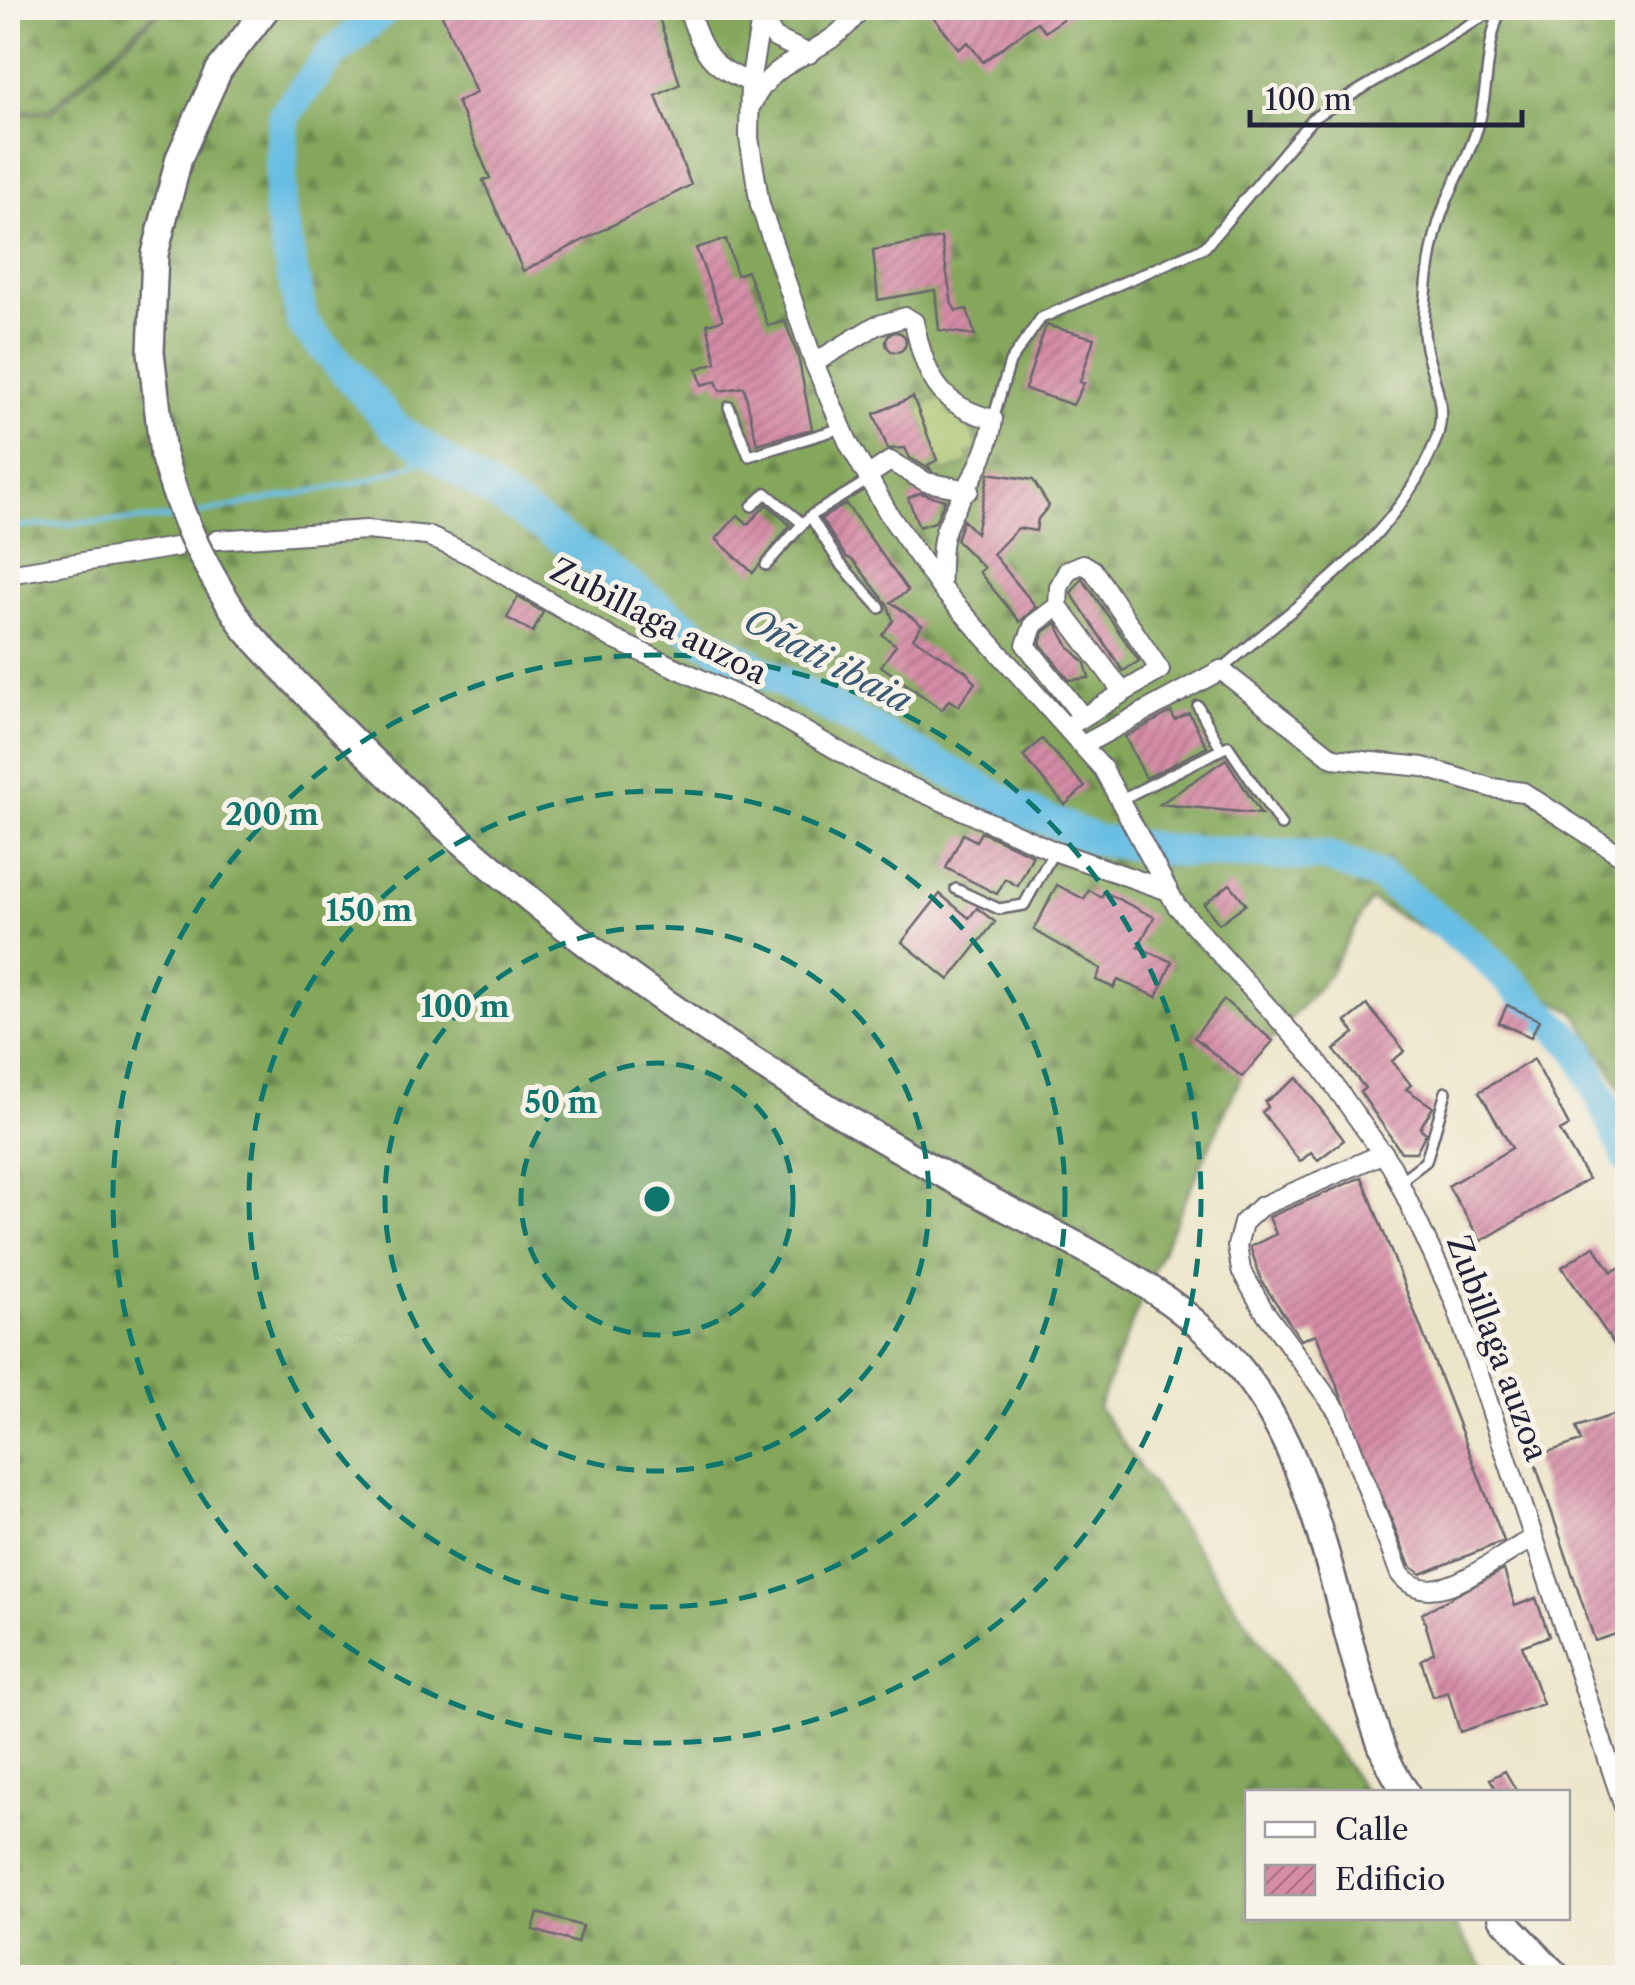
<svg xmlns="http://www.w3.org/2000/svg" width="1635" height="1985" font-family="'Libre Caslon Text',serif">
<defs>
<pattern id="forest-firs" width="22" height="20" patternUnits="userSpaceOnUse" patternTransform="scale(2.5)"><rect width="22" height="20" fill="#84a75c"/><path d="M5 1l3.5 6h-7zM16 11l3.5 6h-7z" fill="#6c884d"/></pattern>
<pattern id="building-hatch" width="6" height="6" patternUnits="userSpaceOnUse" patternTransform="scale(2.5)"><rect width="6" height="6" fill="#d68ca7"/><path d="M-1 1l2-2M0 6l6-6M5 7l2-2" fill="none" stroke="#ad7289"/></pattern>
</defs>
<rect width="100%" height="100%" fill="#f7f3e8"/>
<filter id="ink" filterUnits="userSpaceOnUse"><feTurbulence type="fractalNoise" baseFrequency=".01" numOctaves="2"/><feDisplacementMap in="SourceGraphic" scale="20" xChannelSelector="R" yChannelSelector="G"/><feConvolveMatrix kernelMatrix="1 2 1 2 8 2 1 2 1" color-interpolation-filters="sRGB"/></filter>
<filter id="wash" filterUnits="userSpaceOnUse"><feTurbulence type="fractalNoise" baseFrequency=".0048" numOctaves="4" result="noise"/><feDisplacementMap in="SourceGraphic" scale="40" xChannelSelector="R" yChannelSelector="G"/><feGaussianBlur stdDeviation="2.25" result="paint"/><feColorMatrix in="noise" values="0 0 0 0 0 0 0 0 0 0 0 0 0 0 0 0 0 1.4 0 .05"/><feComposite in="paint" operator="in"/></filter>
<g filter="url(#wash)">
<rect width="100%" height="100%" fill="#ede5ca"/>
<path fill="url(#forest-firs)" stroke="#53644c" stroke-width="2.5" d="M8,8H160L49,110L8,111Z
M164,8H1627V1099L1576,1013L1370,900L1328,976L1243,1073L1155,1266L1098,1407L1365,1792H1248V1918H1450L1491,1977H8V114L50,113Z"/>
<path fill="#a6c167" stroke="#647251" stroke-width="2.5" d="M941,397L950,414L963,411L979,449L968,454L971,462L943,474L917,408Z"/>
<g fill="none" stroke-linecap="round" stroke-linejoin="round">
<path stroke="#67bee4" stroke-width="5" d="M190,515L369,480L437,455
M8,527L174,518"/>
<path stroke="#67bee4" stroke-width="32" d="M386,8L331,55L284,115L279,209L303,324L397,429L594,560L703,639L1018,808L1096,840L1179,851L1325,856L1382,877L1477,949L1579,1049L1628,1158"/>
</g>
<g id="blocks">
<path fill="url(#building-hatch)" d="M455,8H656L680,84L656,96L691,185L523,271L483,180L490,178L457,102L476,93L441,13Z
M926,8H1077L1045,32L1037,22L983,62L968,42L959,49Z
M941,238L952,304L956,311L967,309L975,335L939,330L935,290L878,300L873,250Z
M726,239L737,275L747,271L768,326L785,321L798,356L812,429L757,444L744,387L720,391L716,381L702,385L697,369L716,362L707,324L723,320L696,248Z
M1046,325L1094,338L1080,382L1084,383L1073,405L1025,389Z
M886 342a10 10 0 1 1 20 0a10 10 0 1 1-20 0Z
M913,397L937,460L928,465L931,470L910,458L905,448L888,449L874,414Z
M989,473L1033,480L1049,506L1038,519L1036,531L1018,528L993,554L1036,607L1020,622L979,572L984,568L956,540L963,520L976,533Z
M920,493L945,500L935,522L919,527L908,498Z
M767,504L790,525L753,573L716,539L738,515L748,524Z
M846,504L908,591L891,602L922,625L913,638L967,672L975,683L958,706L949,700L942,710L881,666L896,645L882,635L893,621L888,605L853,560L846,557L821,519Z
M1082,578L1139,661L1123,671L1071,593Z
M518,597L543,612L533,632L507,618Z
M1056,623L1069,647L1085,663L1089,678L1069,680L1040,643L1044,632Z
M1171,712L1175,720L1189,713L1207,747L1146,778L1125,737Z
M1042,739L1085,787L1065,805L1023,756Z
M1226,759L1261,814L1160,804L1210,770Z
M981,832L1033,855L1018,886L1005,879L997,894L946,868L963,834L976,841Z
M1230,884L1246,904L1219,924L1204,904Z
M1057,885L1084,899L1089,890L1101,897L1104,892L1154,917L1138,947L1172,962L1157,997L1118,980L1114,988L1096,980L1101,969L1034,930Z
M940,894L969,918L977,908L995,922L949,980L902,942Z
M1224,1000L1273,1041L1242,1077L1194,1037Z
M1367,1005L1405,1051L1392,1061L1411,1085L1406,1089L1433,1107L1420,1128L1426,1133L1416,1152H1401L1360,1092L1365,1088L1334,1050L1355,1033L1346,1022Z
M1507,1005L1539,1020L1531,1037L1499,1023Z
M1534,1059L1569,1126L1560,1131L1588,1179L1481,1241L1448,1186L1512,1148L1479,1092Z
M1297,1078L1344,1140L1318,1160L1311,1152L1300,1162L1262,1112L1268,1107L1265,1102Z
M1362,1177L1504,1541L1421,1574L1410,1566L1316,1334L1301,1340L1262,1282L1250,1247L1276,1234L1269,1217Z
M1594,1246L1612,1272L1622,1266L1628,1275V1365L1562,1267Z
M1628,1410V1630L1595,1641L1533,1457L1581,1441L1576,1427Z
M1504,1570L1515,1606L1536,1598L1549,1636L1522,1646L1543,1704L1460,1732L1448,1692L1433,1697L1421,1660L1434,1652L1422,1613Z
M1505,1771L1517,1792H1498L1490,1779Z
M538,1913L582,1926L577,1943L533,1930Z"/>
</g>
</g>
<g filter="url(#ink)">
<use href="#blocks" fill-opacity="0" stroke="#69666d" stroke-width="2.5"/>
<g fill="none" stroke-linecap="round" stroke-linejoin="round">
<g stroke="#69666d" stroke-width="14">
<path id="lane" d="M729,407L749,456L842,428
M993,419L1010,362L1041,318L1205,247L1313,118L1497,8
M869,480L810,516L839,562L880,608
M752,506L766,493L803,524
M766,565L805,521
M1221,670C1300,599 1395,544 1436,440C1452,398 1421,363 1424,322C1426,286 1430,244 1443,210C1455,179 1472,151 1480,119C1489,81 1486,44 1501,8
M1198,706L1221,749
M1120,800L1228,746L1281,825
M956,889L999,909L1024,905L1054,851
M1400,1181L1426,1161L1446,1092"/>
</g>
<g stroke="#69666d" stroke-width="22">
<path id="street" d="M687,8C704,50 705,65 750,82
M763,8L750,82L749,138L760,205L814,363L849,444L890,516L940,587L1103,769L1176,905L1320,1065L1392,1167L1454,1300L1628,1819
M761,16L775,38L809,54
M752,104C776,51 827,60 861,8
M814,363L875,326L906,317L914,322C925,373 937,406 993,419C989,461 962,489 947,526C939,545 942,567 940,587
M875,471L890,461L926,482L969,490
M217,540L366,530L428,536L472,556L615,640L766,709L870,769L1054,851L1166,890
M8,574L176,547
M1058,606L1034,624L1026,645L1082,716
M1067,727L1160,670L1093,570L1083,564L1068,570L1059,587L1058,606L1122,691
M1083,745L1221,670L1333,758L1423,767L1492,788L1523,792L1628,860
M1384,1153L1260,1207L1243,1223L1237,1246L1241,1270L1263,1309L1338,1412L1400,1574C1434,1617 1495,1555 1533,1539"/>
</g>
<g stroke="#69666d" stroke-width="30">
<path id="secondary" d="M163,455L151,352L155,254L179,158L219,70L267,8
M246,630C397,795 565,941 754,1061C826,1107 900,1151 975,1192C1069,1243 1176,1286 1243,1372C1310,1458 1329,1572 1359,1674C1371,1715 1381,1758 1406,1792
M1502,1918L1559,1978"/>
</g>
<use href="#lane" stroke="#fff" stroke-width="9"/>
<use href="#street" stroke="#fff" stroke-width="18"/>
<use href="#secondary" stroke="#fff" stroke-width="25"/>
<g stroke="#69666d" stroke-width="30" stroke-linecap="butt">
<path id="secondary-bridge" d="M163,455C184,527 204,567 246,630"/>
</g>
<use href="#secondary-bridge" stroke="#fff" stroke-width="25"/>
</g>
</g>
<circle cx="657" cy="1199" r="136" fill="#0f766e" fill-opacity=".12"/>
<g fill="none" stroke="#0f766e" stroke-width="5" stroke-dasharray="18 12">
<circle cx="657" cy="1199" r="136"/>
<circle cx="657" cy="1199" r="272"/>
<circle cx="657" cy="1199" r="408"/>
<circle cx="657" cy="1199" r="544"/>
</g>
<g text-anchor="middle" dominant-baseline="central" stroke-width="10" stroke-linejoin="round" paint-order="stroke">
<g font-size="32" fill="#22223b" stroke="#f7f3e8">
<text transform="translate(659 621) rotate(27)">Zubillaga auzoa</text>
<text transform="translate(1498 1348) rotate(70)">Zubillaga auzoa</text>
</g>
<g font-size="35" font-style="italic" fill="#3a5976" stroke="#f7f3e8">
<text transform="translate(828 660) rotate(28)">Oñati ibaia</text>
</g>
</g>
<circle cx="657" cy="1199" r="15" fill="#0f766e" stroke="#f7f3e8" stroke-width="5"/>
<g font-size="30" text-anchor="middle" font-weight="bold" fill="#0f766e" stroke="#f7f3e8" stroke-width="10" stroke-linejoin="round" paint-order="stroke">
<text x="272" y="825">200 m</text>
<text x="369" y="921">150 m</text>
<text x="465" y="1017">100 m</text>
<text x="561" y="1113">50 m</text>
</g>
<rect width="1635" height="1985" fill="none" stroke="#f7f3e8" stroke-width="40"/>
<rect x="1245" y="1790" width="325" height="130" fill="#f7f3e8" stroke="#a29fa3" stroke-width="2.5"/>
<rect x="1265" y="1822" width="50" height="15" fill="#ffffff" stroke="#a29fa3" stroke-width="2.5"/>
<text x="1335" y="1840" font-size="30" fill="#22223b">Calle</text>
<rect x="1265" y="1865" width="50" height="30" fill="url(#building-hatch)" stroke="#a29fa3" stroke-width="2.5"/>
<text x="1335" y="1890" font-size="30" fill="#22223b">Edificio</text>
<path d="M1250 110v15h272v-15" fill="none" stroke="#22223b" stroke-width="5"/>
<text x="1265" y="110" font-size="30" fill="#22223b" stroke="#f7f3e8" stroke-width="8" paint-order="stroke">100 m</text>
</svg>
